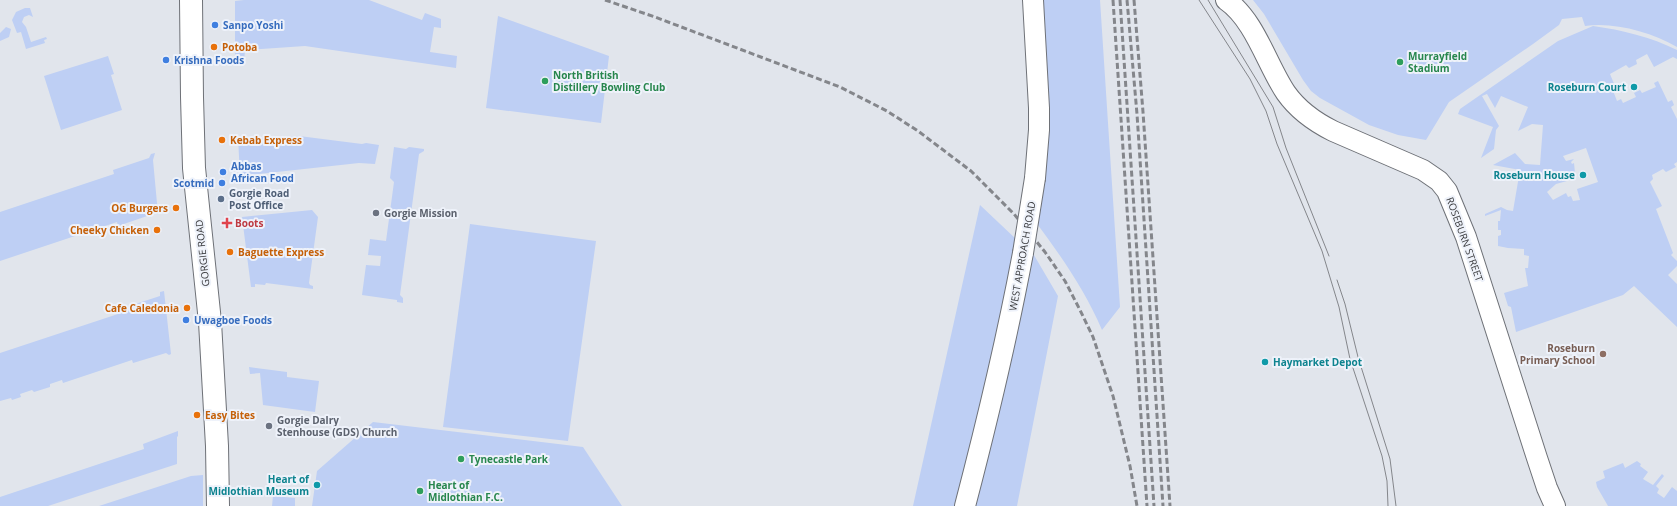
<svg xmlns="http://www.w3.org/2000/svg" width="1677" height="506" font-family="'Open Sans',sans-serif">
<rect width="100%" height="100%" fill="#e1e5ec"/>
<path fill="#becff4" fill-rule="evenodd" d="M244,0H369L422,20L425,13L441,19V28L434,27L430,52L457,56L456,68L305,46L245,50L244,62H235V1Z
M1043,0H1100L1120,307L1102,330C1085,290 1061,256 1035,221L1047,103Z
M1253,0H1677V47C1650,32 1615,22 1585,26L1582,17L1562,19L1559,25L1533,44L1449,102L1426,140L1398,135L1369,125L1320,98L1311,91L1303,80L1264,14Z
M25,8H30L33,17L29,15L24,17L22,22L26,27L31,42L46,37L47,39L44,40L45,43L26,49L21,32L17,33L12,20L16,12Z
M498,16L609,56L601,123L486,108Z
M1593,26C1622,30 1651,37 1677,50V59L1673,57L1654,67L1647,54L1636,60L1637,64L1629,68L1626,65L1610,74L1615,86L1612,88L1617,101L1621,99L1623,103L1636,97L1634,93L1640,90L1642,93L1656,87L1654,83L1658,81L1668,102L1672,100L1674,105L1671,107L1677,119V162L1674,164L1676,167L1666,172L1663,169L1652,175L1653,179L1650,182L1662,206L1656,209L1673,253L1671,255L1677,261V266L1668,275L1677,284V327L1634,286L1623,295L1516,332L1511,307L1508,306L1504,293L1528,286L1525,268H1528L1529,256L1524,255V249L1508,248L1498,246V236L1501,235V230H1498V221H1500L1501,210L1485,216V214L1501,207L1507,210L1513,211L1520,170L1493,165L1515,153L1525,164L1540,165L1543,125L1532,124L1518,131L1528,107L1501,96L1495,108L1487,94L1482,96L1499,126L1496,130L1494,149L1481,158L1493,127L1458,114L1460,109L1558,41ZM1586,148L1598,182L1577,189L1580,200L1573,201L1571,196L1568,197L1566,193L1553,200L1547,192L1556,184L1567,181L1566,177L1575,173L1574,163L1572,164L1571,162L1574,159L1566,161L1563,156Z
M6,27L11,29L9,37L0,41V33Z
M108,56L114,74L111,75L122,110L61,130L44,76Z
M299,136L362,144L366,143L379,145L375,164L359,163L240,176L238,137L241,138L242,141L262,140V138Z
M394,147L406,149L409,147L424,149V151L419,154L400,295L403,298V303L397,302V300L362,295L366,265L380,266L381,256L368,255L370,239L386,241L394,182L390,178Z
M155,153L153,160L158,214H153L118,226L117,222L0,261V212L114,174L113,170L149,158L151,154Z
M980,205L1017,240C998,329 979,418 955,506H913Z
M312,210L318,217L309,283L310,285L313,286V289L266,283L265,285L255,284V287H251L242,217Z
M470,224L596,241L568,441L443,427Z
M1031,250L1058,296L1017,506H975Z
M164,291L171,354L169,355L166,353L133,363L132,360L63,383L62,380L50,384V387L34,392L32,390L20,394L21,397L12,400L11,398L0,401V353L121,313L120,309L160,296V292Z
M249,367L287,372V377L319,381L315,412L263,405L260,373L250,374Z
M373,422L583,447L622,506H312L317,471Z
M178,431V436L177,437V464L48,506H0V497L144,449L143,444Z
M1637,461L1641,464L1640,466L1648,472L1643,479L1653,485L1662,474L1664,476L1656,486L1659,489L1657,493L1664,498L1672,487L1677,491V506H1608L1597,487L1596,482L1605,478L1603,471L1623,463L1625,468Z
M203,475V506H99L191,476Z
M273,496L295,498V506H272Z"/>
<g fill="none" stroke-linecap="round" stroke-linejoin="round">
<g stroke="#6e7177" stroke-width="22">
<path id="tertiary" d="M1033,0L1039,108V130L1035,178
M1226,0C1255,20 1267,65 1286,93C1298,110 1315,122 1333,131L1423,170L1439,181L1447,191L1466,237L1537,458L1547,488L1555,506
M965,506C987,422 1007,338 1023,253"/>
</g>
<g stroke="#6e7177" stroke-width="24">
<path id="primary" d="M191,0L192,97L194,168L210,322L217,446L218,506"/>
</g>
<use href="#tertiary" stroke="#fff" stroke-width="20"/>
<use href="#primary" stroke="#fff" stroke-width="22"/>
<path stroke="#84868b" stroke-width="1" d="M1199,0L1250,79L1266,111L1277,144L1322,251L1339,307L1350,359L1382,456L1387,481L1388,506
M1208,0L1273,107L1286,148L1329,256
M1337,280L1345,304L1358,357L1390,459L1396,506"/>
<path stroke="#84868b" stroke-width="3" stroke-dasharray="6 3" stroke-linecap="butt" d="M605,0L655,17L840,87L887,111L918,131L971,171L1014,214L1045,252L1065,281L1080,310L1093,337L1113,396L1130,466L1137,506
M1113,0L1147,506
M1120,0L1154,506
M1127,0L1137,114L1163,506
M1134,0L1143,112L1170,506"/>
<g stroke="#6e7177" stroke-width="22" stroke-linecap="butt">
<path id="tertiary-bridge" d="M1023,253L1035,178"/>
</g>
<use href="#tertiary-bridge" stroke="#fff" stroke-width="20"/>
</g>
<g fill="#3f7fe0" stroke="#eef2fa" stroke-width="1.5">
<circle cx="215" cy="25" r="4"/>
<circle cx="166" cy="60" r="4"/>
<circle cx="223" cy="172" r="4"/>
<circle cx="222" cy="183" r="4"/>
<circle cx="186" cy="320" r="4"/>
</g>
<g fill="#e8710a" stroke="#eef2fa" stroke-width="1.5">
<circle cx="214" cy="47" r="4"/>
<circle cx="222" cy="140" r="4"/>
<circle cx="176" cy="208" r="4"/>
<circle cx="157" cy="230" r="4"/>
<circle cx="230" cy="252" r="4"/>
<circle cx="187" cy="308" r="4"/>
<circle cx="197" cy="415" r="4"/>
</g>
<g fill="#2e9e5b" stroke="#eef2fa" stroke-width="1.5">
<circle cx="1400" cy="62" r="4"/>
<circle cx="545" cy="81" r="4"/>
<circle cx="461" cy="459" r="4"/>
<circle cx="420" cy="491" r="4"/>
</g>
<g fill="#0f9aa8" stroke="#eef2fa" stroke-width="1.5">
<circle cx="1634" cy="87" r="4"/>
<circle cx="1583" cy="175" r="4"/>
<circle cx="1265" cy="362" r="4"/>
<circle cx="317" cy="485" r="4"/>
</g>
<circle fill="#5c6f8a" stroke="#eef2fa" stroke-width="1.5" cx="221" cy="199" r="4"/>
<g fill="#6b7280" stroke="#eef2fa" stroke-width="1.5">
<circle cx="376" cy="213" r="4"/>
<circle cx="269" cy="426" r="4"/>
</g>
<path fill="#e0444e" stroke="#eef2fa" stroke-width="1.5" d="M225 217h4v4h4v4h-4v4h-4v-4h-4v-4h4z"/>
<circle fill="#8d6e63" stroke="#eef2fa" stroke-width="1.5" cx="1603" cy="354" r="4"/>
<g text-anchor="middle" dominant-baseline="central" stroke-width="4" stroke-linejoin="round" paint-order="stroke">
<g font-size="10" font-weight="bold" fill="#366cbe" stroke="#eef2fa" text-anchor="start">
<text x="223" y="25">Sanpo Yoshi</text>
<text x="174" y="60">Krishna Foods</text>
<text x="231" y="166">Abbas<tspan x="231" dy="12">African Food</tspan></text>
<text x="214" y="183" text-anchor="end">Scotmid</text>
<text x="194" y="320">Uwagboe Foods</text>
</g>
<g font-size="10" font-weight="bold" fill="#c56008" stroke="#eef2fa" text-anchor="start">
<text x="222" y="47">Potoba</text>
<text x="230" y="140">Kebab Express</text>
<text x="168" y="208" text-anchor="end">OG Burgers</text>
<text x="149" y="230" text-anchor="end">Cheeky Chicken</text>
<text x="238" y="252">Baguette Express</text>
<text x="179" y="308" text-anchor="end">Cafe Caledonia</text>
<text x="205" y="415">Easy Bites</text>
</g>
<g font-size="10" font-weight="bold" fill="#27864d" stroke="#eef2fa" text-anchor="start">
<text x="1408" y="56">Murrayfield<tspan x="1408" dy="12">Stadium</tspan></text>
<text x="553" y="75">North British<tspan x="553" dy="12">Distillery Bowling Club</tspan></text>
<text x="469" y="459">Tynecastle Park</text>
<text x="428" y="485">Heart of<tspan x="428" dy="12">Midlothian F.C.</tspan></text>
</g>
<g font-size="10" font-weight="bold" fill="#0d838f" stroke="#eef2fa" text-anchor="end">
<text x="1626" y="87">Roseburn Court</text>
<text x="1575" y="175">Roseburn House</text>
<text x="1273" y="362" text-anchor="start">Haymarket Depot</text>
<text x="309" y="479">Heart of<tspan x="309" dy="12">Midlothian Museum</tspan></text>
</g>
<g font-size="10" font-weight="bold" fill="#4e5e75" stroke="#eef2fa" text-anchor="start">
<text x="229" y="193">Gorgie Road<tspan x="229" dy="12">Post Office</tspan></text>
</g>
<g font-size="10" font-weight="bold" fill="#5b616d" stroke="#eef2fa" text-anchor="start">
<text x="384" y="213">Gorgie Mission</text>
<text x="277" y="420">Gorgie Dalry<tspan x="277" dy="12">Stenhouse (GDS) Church</tspan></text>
</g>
<g font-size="10" font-weight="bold" fill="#be3a42" stroke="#eef2fa" text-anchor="start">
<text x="235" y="223">Boots</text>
</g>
<g font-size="10" fill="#38393c" stroke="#eef2fa">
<text transform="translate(1465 239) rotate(70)">ROSEBURN STREET</text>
<text transform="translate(202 253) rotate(-96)">GORGIE ROAD</text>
<text transform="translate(1022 256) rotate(-80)">WEST APPROACH ROAD</text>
</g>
<g font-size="10" font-weight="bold" fill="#785e54" stroke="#eef2fa" text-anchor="end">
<text x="1595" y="348">Roseburn<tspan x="1595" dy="12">Primary School</tspan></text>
</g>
</g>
</svg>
